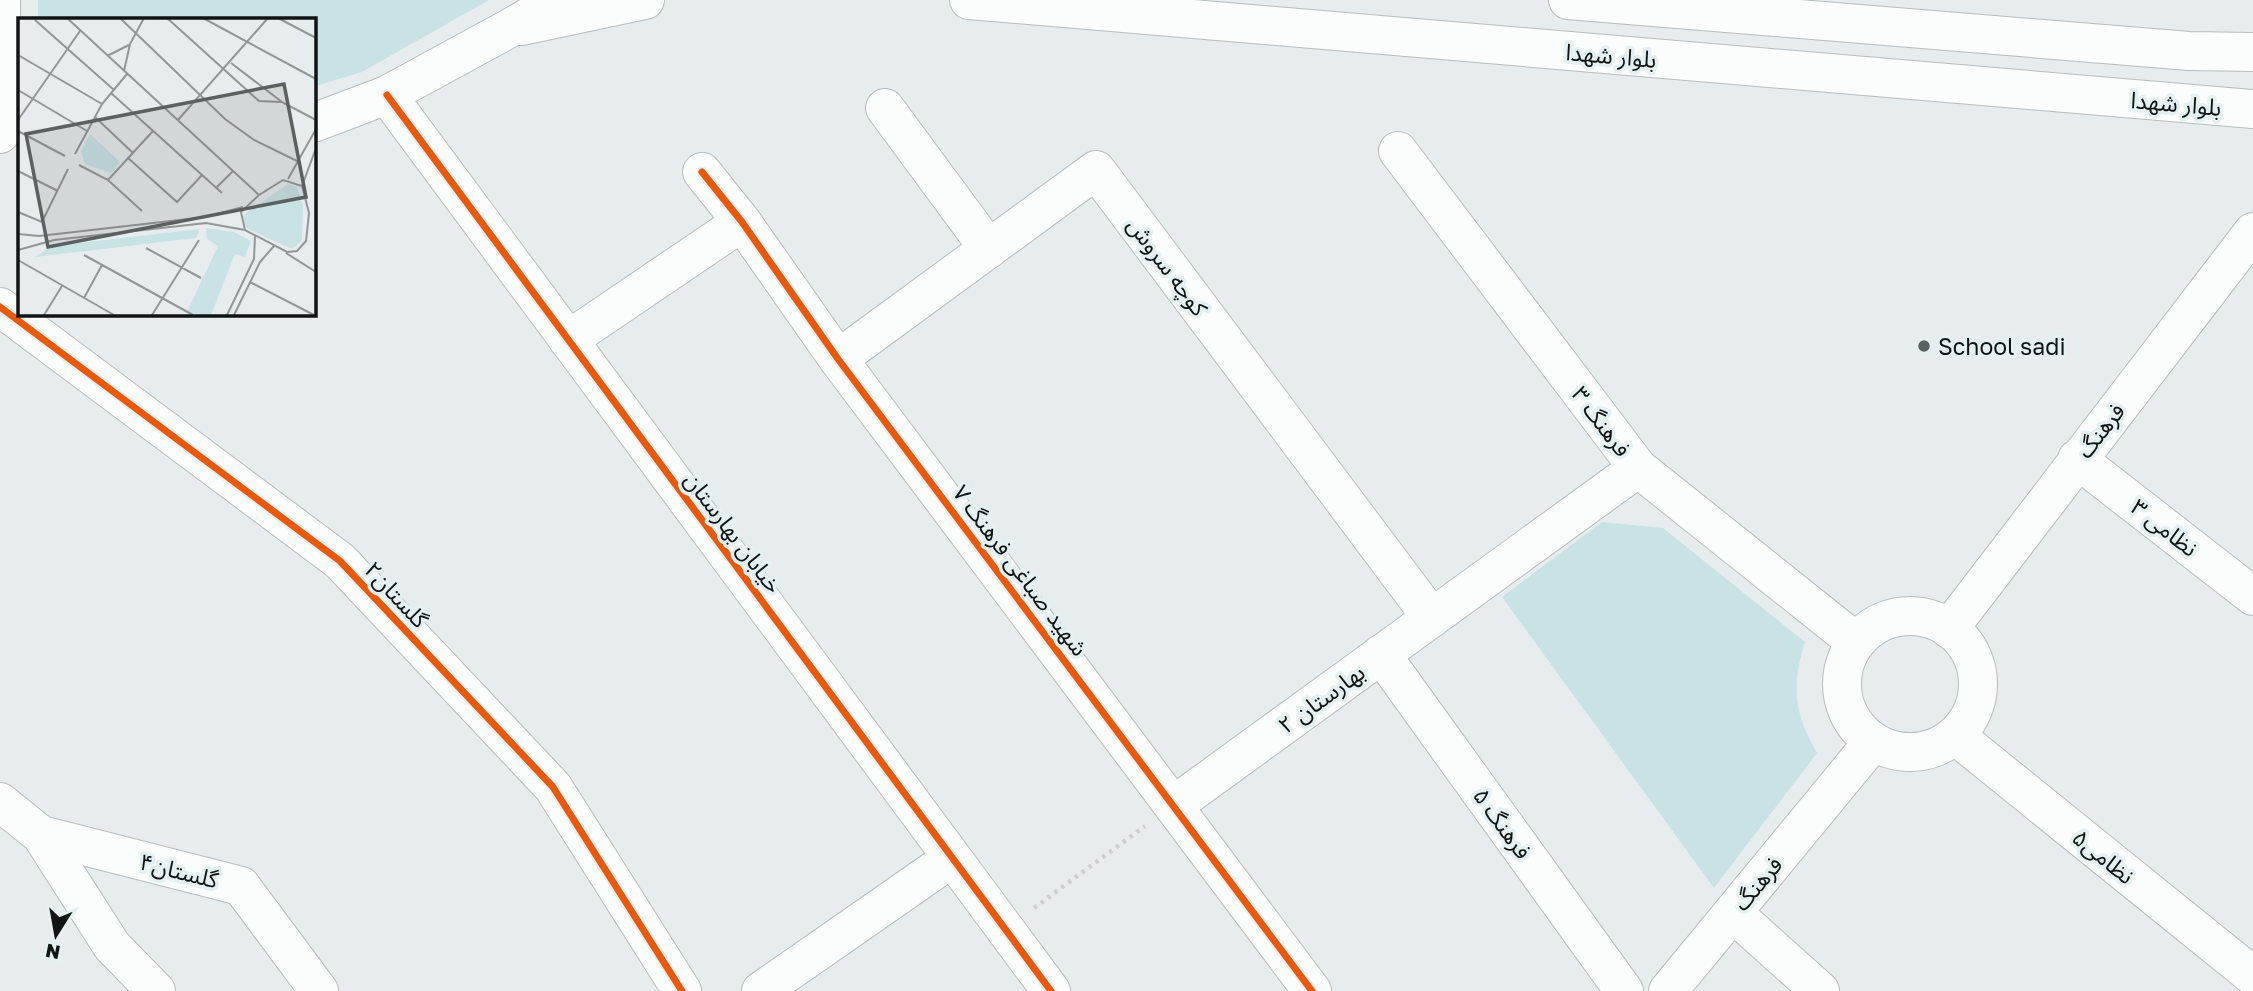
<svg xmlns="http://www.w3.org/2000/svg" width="2253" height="991" font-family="'Golos Text','Noto Sans Arabic',sans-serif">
<rect width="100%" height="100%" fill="#e7edee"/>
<path fill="#c9e3e5" d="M38,0H489L362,72L313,87V19H38Z
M1602,522L1663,528L1805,642C1791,687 1794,712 1817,753L1714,888L1502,597Z"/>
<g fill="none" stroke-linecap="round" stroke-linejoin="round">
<g stroke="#b8bdbd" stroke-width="40">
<path id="minor" d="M387,95L1051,991
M885,108L989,249
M0,134L13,102
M1398,151L1638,468L1856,642
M702,172L742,222L838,359L1312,991
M0,307L340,561L553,787L682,991
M568,340L742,222
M838,359L1096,170L1432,618
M2077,459L2253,596
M1842 684a68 68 0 1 1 136 0a68 68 0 1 1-136 0Z
M1949,629L2253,232
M1381,654L1624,991
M1956,736L2253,976
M0,802L41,835L241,886L319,991
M1174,805L1638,468
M41,835L112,946L156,991
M1733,913L1820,991
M761,991L952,858
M1668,991L1873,742"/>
</g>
<g stroke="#b8bdbd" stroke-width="40">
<path id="major" d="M1,0C1,38 0,79 19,112
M969,0L2253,109
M1568,0L2189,51L2253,52
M522,26L645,0
M313,123L387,95L510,28L544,8L551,0"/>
</g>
<path stroke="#ced0d0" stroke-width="4.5" stroke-dasharray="3.5 5" stroke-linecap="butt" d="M1034,908L1145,826"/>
<use href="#minor" stroke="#fbfcfc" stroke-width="38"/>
<use href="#major" stroke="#fbfcfc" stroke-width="38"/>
<g stroke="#e4f0f1" stroke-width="11">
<path id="cycleway" d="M387,95L1051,991
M702,172L742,222L838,359L1312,991
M0,307L340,561L553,787L682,991"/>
</g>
<use href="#cycleway" stroke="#e8590c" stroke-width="7"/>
</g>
<circle fill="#5b6060" stroke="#e4f0f1" stroke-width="2.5" cx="1924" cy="346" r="7"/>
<g text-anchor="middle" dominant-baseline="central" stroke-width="7" stroke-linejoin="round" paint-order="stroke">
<g font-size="23" fill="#101414" stroke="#e4f0f1">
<text transform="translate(1611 55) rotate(5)">بلوار شهدا</text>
<text transform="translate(2176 103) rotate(5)">بلوار شهدا</text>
<text transform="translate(1168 266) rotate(53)">کوچه سروش</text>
<text transform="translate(1602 421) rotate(53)">فرهنگ ۳</text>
<text transform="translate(2100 430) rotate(-52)">فرهنگ</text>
<text transform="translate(2165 527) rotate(38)">نظامی ۳</text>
<text transform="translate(734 532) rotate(53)">خیابان بهارستان</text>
<text transform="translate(1021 570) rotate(53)">شهید صباغی فرهنگ ۷</text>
<text transform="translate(397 594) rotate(47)">گلستان۲</text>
<text transform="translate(1321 698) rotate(-36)">بهارستان ۲</text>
<text transform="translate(1503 823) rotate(54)">فرهنگ ۵</text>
<text transform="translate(2104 856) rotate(39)">نظامی۵</text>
<text transform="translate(179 870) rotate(14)">گلستان۴</text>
<text transform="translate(1757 883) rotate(-50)">فرهنگ</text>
</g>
<g font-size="23" fill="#101414" stroke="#e4f0f1" text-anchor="start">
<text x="1938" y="346">School sadi</text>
</g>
</g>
<g transform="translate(18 18)">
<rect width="298" height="298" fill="#e7edee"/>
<path d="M72,116L102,144L93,155L67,146L63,133ZM270,166L279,169L285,188L284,223L274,231L228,210L225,197ZM188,210L216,214L233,223L227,239L217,236L193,297H175L169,294L200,228L189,221ZM182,211L178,220L17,239L34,228Z" fill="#c9e3e5"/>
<path fill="none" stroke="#919697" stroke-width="2" d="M49,0L241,177M102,0L207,101L236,122L281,144M149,0L241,83L264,84L298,102M185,0L298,61M260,0L298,20M17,2L96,72M0,37L84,86M89,38L111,27M213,45L264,84M106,53L112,26L126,0M0,72L69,113M93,75L204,175M77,99L115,135M0,102L62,13M160,102L250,0M0,113L47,138M57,136L84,86L109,56M110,140L159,184L184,157M61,147L90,162L124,193M0,153L40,173M270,161L298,111M90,162L135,113M284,168L298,130M198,170L215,153M0,194L24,204L50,151M0,216L21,218L188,199L225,189M128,230L183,260M0,232L36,222L188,205L227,212L269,234L279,233L288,223L291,195L284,168L265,162L241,177L223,194L227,212M268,235L298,254M66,237L175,297M0,242L96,297M232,264L296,297M66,280L84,247M26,297L44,268M134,297L181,222M209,297L236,241L237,218M216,297L242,244L256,228"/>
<path fill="#5b6060" fill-opacity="0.15" stroke="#5b6060" stroke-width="3.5" d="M266,66L288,179L30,229L8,116Z"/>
<rect width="298" height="298" fill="none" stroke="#101414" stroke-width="3.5"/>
</g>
<g transform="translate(56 935) rotate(191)" stroke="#e4f0f1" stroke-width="5" paint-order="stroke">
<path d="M0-5L12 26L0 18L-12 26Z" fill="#101414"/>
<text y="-10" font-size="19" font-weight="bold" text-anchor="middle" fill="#101414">N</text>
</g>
</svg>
